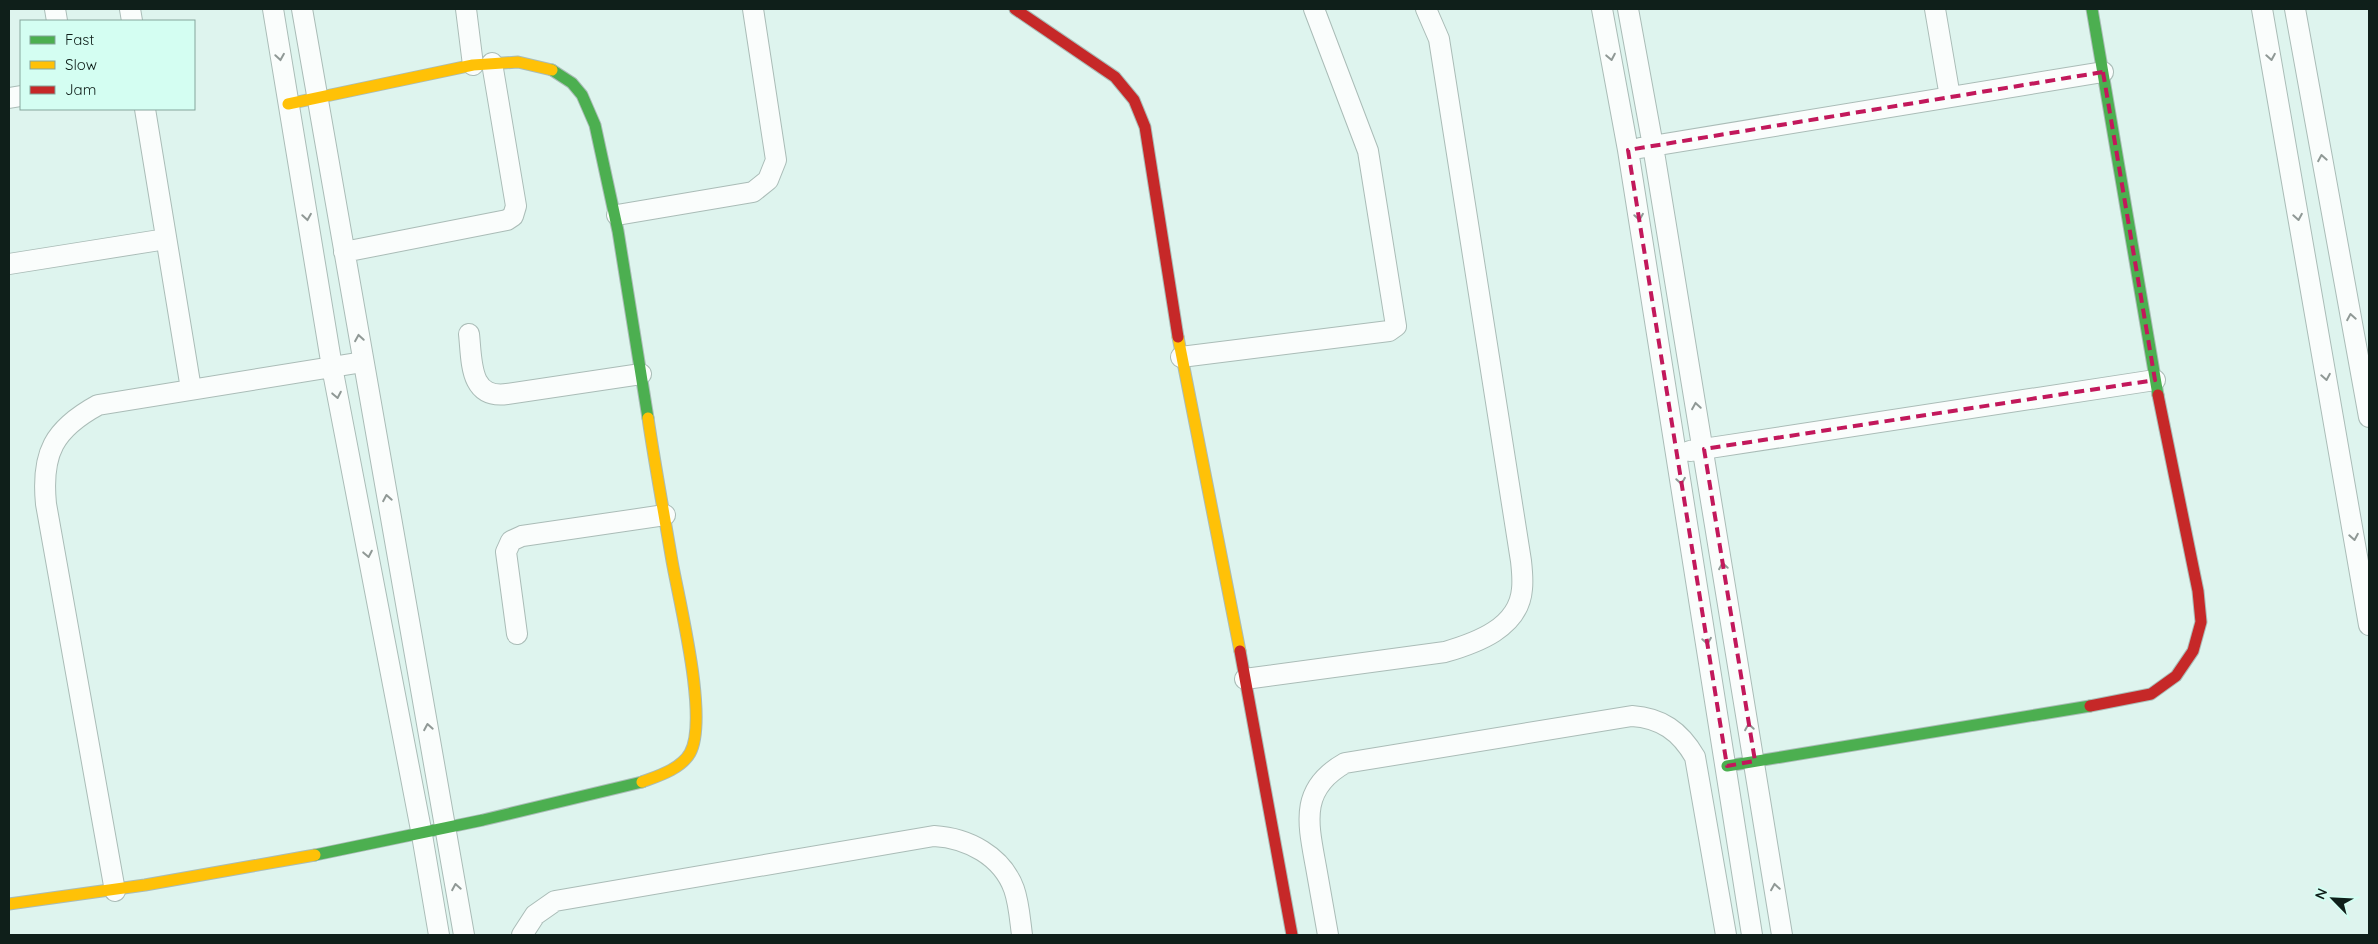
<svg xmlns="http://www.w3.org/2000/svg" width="2378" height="944" font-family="Quicksand,sans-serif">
<rect width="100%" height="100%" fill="#def4ee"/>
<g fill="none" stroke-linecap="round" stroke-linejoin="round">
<g stroke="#aabcb7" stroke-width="22">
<path id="street" d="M55,9L57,21
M130,9L132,21
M273,9L332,367L422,835L439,935
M302,9L464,935
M466,9L473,65
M1602,9L1628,150L1752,935
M1628,9L1653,146L1782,935
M1935,9L1950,97
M2262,9L2369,625
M2295,9L2369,417
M9,98L21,96
M145,109L191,389
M1640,148L2103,72
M617,215L753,192L768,180L776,160L753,9
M344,252L507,220L513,216L516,206L492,63
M9,264L166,239
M469,334C472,361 469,399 507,394L641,374
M1181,357L1389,331L1396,326L1368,151L1314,9
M1690,451L2155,380
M517,634L506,552L511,541L522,536L665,515
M1245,679L1445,652C1476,643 1519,628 1522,589C1523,580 1522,570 1521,561L1439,39L1426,9
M115,891L46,504C41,453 54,429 98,405L363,362
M522,935L535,915L555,901L934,836C968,838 1002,856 1014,889C1019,903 1020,920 1022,935
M1328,935C1324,913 1320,890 1316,867C1308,823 1299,789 1345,763L1632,716C1661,718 1680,731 1695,757L1726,935"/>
</g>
<g stroke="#aabcb7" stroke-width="13">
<path id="fast" d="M2092,9L2158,395
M552,70L572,83L582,95L595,125L618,231L648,418
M1727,766L2090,706
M315,855L483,820L642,782"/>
</g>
<g stroke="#aabcb7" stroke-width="13">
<path id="slow" d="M288,104L473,65L518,62L552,70
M1178,337L1240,651
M642,782C658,776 681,769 690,753C709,719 679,601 672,561C664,513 655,466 648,418
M9,904L145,885L315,855"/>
</g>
<g stroke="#aabcb7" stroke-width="13">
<path id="jam" d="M1015,9L1115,77L1134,100L1145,127L1178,337
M1240,651L1292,935
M2090,706L2151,694L2176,676L2193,651L2201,622L2198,591L2158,395"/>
</g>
<use href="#street" stroke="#fafdfc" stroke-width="20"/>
<use href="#fast" stroke="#4caf50" stroke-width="11"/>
<use href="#slow" stroke="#ffc107" stroke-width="11"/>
<use href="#jam" stroke="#c62828" stroke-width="11"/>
</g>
<defs><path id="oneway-chevron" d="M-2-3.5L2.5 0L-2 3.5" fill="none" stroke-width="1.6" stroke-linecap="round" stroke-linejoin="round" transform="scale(1.25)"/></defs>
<g stroke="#909996">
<use href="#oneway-chevron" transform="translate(280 57) rotate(81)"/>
<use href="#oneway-chevron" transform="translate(1611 57) rotate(79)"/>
<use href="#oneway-chevron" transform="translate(2271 57) rotate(80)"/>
<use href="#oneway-chevron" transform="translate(2322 158) rotate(-100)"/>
<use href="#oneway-chevron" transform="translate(307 217) rotate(81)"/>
<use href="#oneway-chevron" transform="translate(1639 217) rotate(81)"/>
<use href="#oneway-chevron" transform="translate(2298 217) rotate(80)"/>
<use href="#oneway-chevron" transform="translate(2351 317) rotate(-100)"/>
<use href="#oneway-chevron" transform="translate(359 338) rotate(-99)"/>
<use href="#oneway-chevron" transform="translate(2326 377) rotate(80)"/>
<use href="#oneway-chevron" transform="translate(337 395) rotate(79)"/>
<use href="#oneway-chevron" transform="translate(1696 406) rotate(-99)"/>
<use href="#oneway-chevron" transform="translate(1681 481) rotate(81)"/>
<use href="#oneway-chevron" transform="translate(387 498) rotate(-100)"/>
<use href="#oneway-chevron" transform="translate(2354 537) rotate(80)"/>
<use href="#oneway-chevron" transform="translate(368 554) rotate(79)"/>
<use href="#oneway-chevron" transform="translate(1723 566) rotate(-99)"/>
<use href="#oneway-chevron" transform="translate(1707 641) rotate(81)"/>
<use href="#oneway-chevron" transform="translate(428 727) rotate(-100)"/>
<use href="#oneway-chevron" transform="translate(1749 727) rotate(-99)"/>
<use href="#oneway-chevron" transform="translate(456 887) rotate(-100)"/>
<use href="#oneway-chevron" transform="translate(1775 887) rotate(-99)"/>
</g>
<path fill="none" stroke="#c2185b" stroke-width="4" stroke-dasharray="10 6" stroke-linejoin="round" d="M2103,72L2155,380L1704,449L1755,761L1727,766L1628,150Z"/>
<rect width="2378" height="944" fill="none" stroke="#0f1f1a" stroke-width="20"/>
<rect x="20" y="20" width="175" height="90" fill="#d4fef2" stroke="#85a59c"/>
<rect x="30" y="36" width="25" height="8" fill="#4caf50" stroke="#85a59c"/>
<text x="65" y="45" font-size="15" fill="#0f1f1a">Fast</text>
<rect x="30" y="61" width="25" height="8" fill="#ffc107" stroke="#85a59c"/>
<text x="65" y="70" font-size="15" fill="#0f1f1a">Slow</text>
<rect x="30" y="86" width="25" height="8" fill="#c62828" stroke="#85a59c"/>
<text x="65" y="95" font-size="15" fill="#0f1f1a">Jam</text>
<g transform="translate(2333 899) rotate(294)" stroke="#d4fef2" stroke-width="4" paint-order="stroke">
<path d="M0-4L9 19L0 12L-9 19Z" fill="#0f1f1a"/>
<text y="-8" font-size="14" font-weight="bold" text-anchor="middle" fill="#0f1f1a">N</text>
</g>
</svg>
